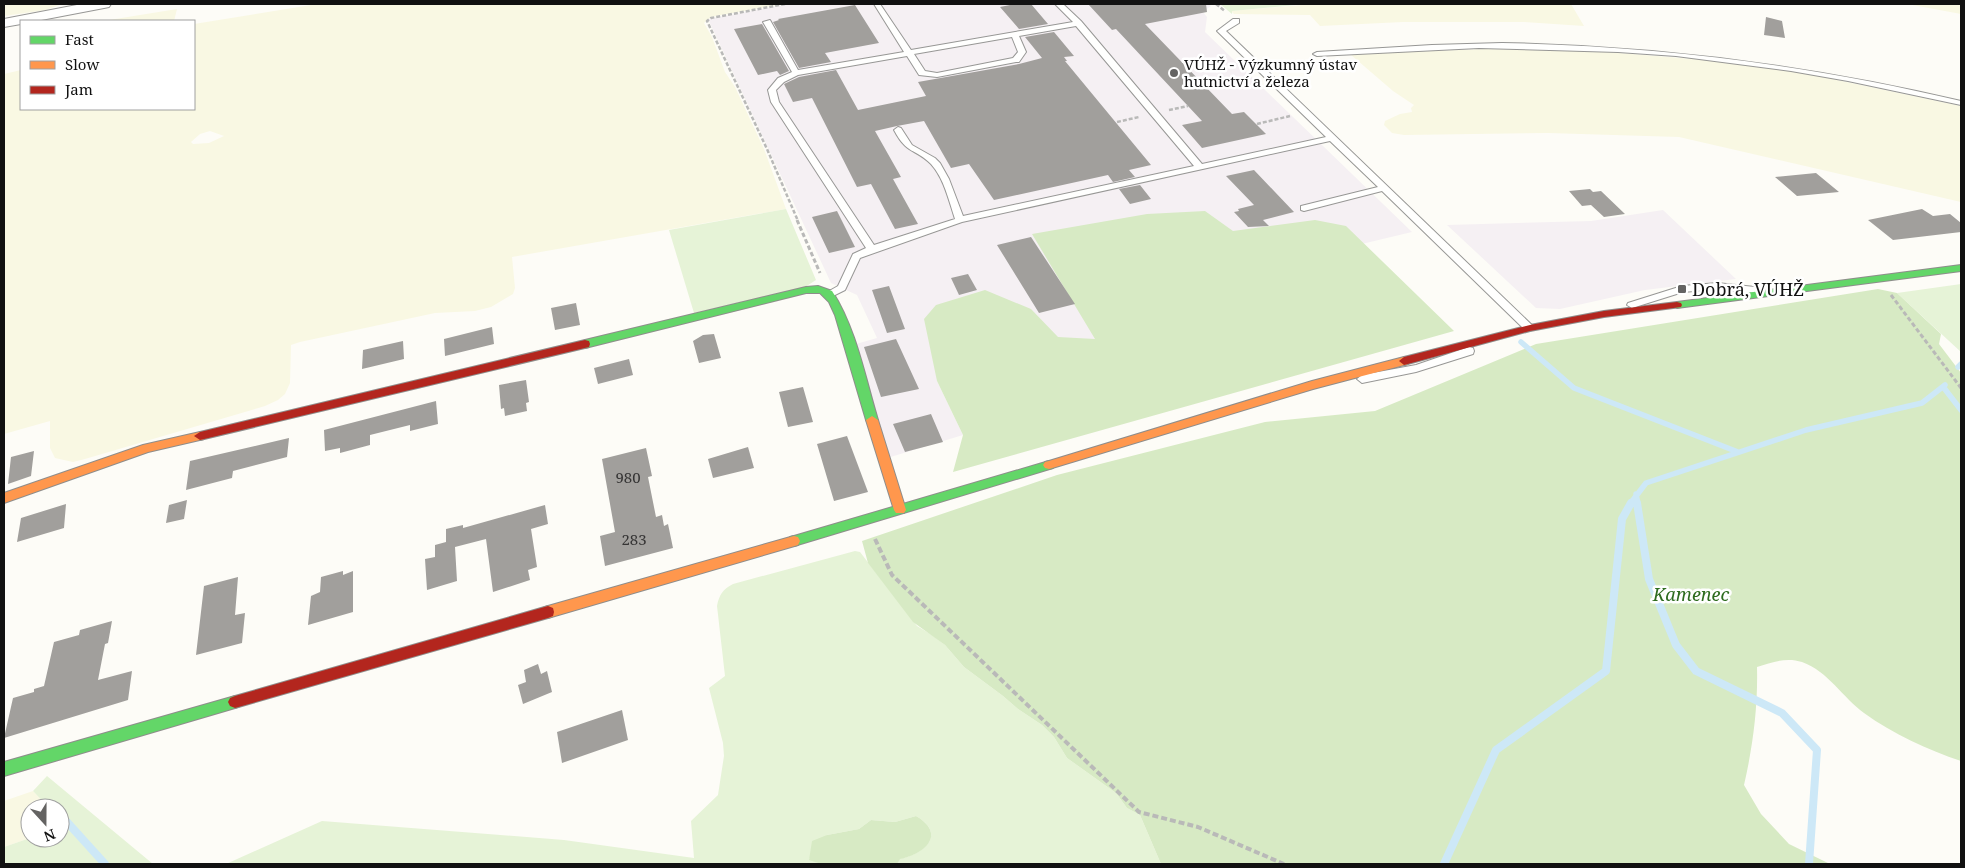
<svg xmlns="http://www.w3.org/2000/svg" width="1965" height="868" font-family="'Noto Serif',serif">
<rect width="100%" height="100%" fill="#fdfcf7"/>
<path fill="#f5f0f3" d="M789,4H1208L1211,6L1203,12L1207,17L1205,32L1412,232L1211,280L1075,304L1096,339L937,381L963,435L884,459L849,346L877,338L857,295L831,283L708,19Z
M1663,210L1736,279L1645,290L1560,309L1536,308L1447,225L1591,221Z"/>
<path fill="#f9f8e3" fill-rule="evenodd" d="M4,4H62L46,10L4,16Z
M317,4H783L711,17L704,23L712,37L725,72L735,87L764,149L786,209L512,257L515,288L513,294L491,307L475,311L435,313L300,342L291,345L290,383L285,394L278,400L265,406L85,459L73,462L55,458L50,448V421L4,434V74L21,70V109H194V24ZM210,131L224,136L209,143L193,144L191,142L200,134Z
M1313,4H1571L1584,26L1524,22H1403L1320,26L1310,15L1234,14L1231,11Z
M1907,4H1961V14Z
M177,9L174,21H103Z
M1486,49L1595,51L1705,60L1799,72L1961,106V202L1679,137L1548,133L1404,135L1392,133L1384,125L1385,121L1400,114L1412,112L1411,108L1414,105L1393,91L1350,54Z
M33,791L49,808H30V838L4,847V801Z"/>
<path fill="#e6f3d7" d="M1220,4H1306L1232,11V14Z
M786,209L816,280L805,287L694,313L669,230Z
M1961,284V352L1897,293Z
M855,551L860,552L917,626L932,635L945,645L964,667L1003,696L1018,709L1042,725L1054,737L1067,758L1116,793L1127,808L1140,815L1161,864H897L899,859C925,854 947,834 916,816L895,822L871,820L859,829L827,835L809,859L821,864H226L322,821L564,840L694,858L691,821L718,795L724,756L723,743L709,688L725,676L717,606C719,595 723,589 733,584Z
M47,776L153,864H4V847L30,838H60V830L67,827L60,819V808H49L33,791Z"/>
<path fill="#d7eac4" d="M1205,211L1233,231L1315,220L1346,226L1454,331L953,472L963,435L937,381L924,319L936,305L985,290L1031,309L1058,337L1095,339L1032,234L1147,214Z
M1878,289L1897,293L1941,334L1939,344L1961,373V761C1928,750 1893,734 1864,713C1843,698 1828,671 1802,662C1787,657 1772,662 1757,667C1758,707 1753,746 1744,785L1761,814L1789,844L1830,864H1161L1140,815L1127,808L1116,793L1067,758L1054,737L1042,725L1018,709L1003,696L964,667L945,645L913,622L868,563L862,541L1057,475L1265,422L1375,411L1536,344Z
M916,816C947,834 925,854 900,859L897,864H821L809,860L812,841L827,835L859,829L871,820L895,822Z"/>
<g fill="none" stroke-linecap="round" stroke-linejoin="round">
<path stroke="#cde8f7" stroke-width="5.5" d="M1521,342L1574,388L1738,452
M1958,367L1961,364
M1944,388L1961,410
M1636,494L1638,504
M1630,504L1646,483L1806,430L1922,403L1945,385"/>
<path stroke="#cde8f7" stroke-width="8" d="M1637,503L1649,579L1676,645L1696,671L1782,713L1817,750L1809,864
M67,822L105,864
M1444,864L1496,750L1606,671L1622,519L1631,503"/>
</g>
<path fill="#a19f9c" d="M1015,4H1031L1048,24L1019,29L1000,7Z
M1088,4H1206L1207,12L1145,24L1232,114L1244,112L1266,134L1202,148L1182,125L1202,121L1116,29L1112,30Z
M855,5L879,43L825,53L831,62L799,68L773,22L779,20L778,19Z
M1766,17L1782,21L1785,38L1764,35Z
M762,24L789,71L780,75L777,71L758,75L734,29Z
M1054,32L1074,56L1064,57L1067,61H1065L1151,165L1129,170L1135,177L1113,182L1108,175L994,200L969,164L951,168L924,121L897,126L875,131L901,177L893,179L918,224L895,229L871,184L857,187L812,98L793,102L784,84L799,77L836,70L858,110L926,96L918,82L1019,64L1042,58L1025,37Z
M1254,170L1294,212L1263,220L1269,226L1248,227L1234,212L1239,211L1238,209L1254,205L1226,176Z
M1816,173L1839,192L1797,196L1775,177Z
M1140,185L1151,199L1130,204L1119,189Z
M1590,189L1593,192L1601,191L1625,214L1604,217L1591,205L1582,206L1569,191Z
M1922,209L1933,216L1950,214L1961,223V232L1893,240L1868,220Z
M837,211L855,247L829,253L812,217Z
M1031,237L1075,304L1039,313L997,245Z
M968,274L977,290L959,295L951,278Z
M889,286L905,329L887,333L872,290Z
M576,303L580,325L555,330L551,308Z
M492,327L494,344L445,356L444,339Z
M714,334L721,358L699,363L693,341L703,335Z
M896,339L919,389L881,397L864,347Z
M403,341L404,359L362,369L363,350Z
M629,359L633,375L598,384L594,368Z
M526,380L529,402L526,403L527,411L505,416L504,408L501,409L499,385Z
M803,387L813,422L788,427L779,392Z
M436,401L438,424L410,431V425L370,435V445L340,453V448L325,451L324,430Z
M931,414L943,442L905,452L893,424Z
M847,436L868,492L834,501L817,444Z
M289,438L287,457L233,471L232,478L186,490L190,461Z
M748,447L754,468L713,478L708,459Z
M646,448L652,476L648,477L656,517L662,515L664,526L668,524L673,548L605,566L600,536L615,532L602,459Z
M34,451L31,476L8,484L11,457Z
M187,500L184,519L166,523L169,505Z
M66,504L64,528L17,542L21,518Z
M545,505L548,524L531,529L537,567L528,570L530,580L493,592L486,539L455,547L457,581L427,590L425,559L435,557V545L446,542V529L463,525V528Z
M343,571V575L353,571V612L308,625L311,596L320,592L321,577Z
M238,577L235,615L245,613L242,643L196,655L204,586Z
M112,621L108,643L105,644L98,680L132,671L128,700L4,738L13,698L34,692V689L44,686L54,642L79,635L80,630Z
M538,664L541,674L547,671L552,692L523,704L518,685L526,682L524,670Z
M622,710L628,740L562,763L557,732Z"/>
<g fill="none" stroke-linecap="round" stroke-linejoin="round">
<g stroke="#979795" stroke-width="2">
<path id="lane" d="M874,4H880L911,50L1073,22L1055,4H1063L1081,21L1202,164L1326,137L1217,31L1233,19H1239V23L1226,31L1535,328L1530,331H1522L1521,329L1522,327L1382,191L1304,211L1301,210V206L1378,187L1330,141L962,222L860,258L845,290L833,296H825L824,294L838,286L853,254L866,248L771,102L768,90L778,78L792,72L763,22L770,20L798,70L904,52ZM1076,26L1194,166L963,216L949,179L940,163L935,158L912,145L901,128L898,127L894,130C907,155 915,148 931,164C944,178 949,201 955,219L874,245L779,102L776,90L784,82L798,75L907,56L919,75L937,77L1016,62H1019L1026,52L1019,36ZM1012,37L1018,52L1013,58L937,73L925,71L914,54Z
M1502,43C1660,46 1808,65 1961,101V105L1848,81L1791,71L1676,56L1618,52L1479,48L1317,56L1313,54L1317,52L1432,45Z
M1717,283L1755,287L1760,290L1755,293L1717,289L1683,292L1632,308L1627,305L1628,303L1682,286Z
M1469,347L1473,348L1474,351L1473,354L1416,372L1362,383L1357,379L1362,375L1416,365Z"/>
</g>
<g stroke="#979795" stroke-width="2">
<path id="street" d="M82,4H111L109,7L104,8L36,21H21V24L4,27V19Z"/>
</g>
<g stroke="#8e8d8b" stroke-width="2">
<path id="fast" d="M1961,265V271L1677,308L1672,305L1677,302Z
M818,286L832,291C856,328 865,377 878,420L876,423H868L866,420L835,315L829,302L820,293H806L585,348L580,344L585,340L806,287Z
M1049,461L1053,462L1055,465L1053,468L794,546L790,545L788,541L790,537L794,536Z
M235,696L240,698L242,702L240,706L235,708L4,776V762Z"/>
</g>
<g stroke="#8e8d8b" stroke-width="2">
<path id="slow" d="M1404,357L1409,361L1408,364L1313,389L1049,469L1045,468L1043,465L1045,462L1049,461L1312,381Z
M872,416L878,420L906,510L904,513H896L894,510L866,420Z
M200,432L204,433L206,436L204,439L148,452L4,503V493L143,445Z
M794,536L798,537L800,541L798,545L548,618L543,616L542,612L543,608L548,606Z"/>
</g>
<g stroke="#8e8d8b" stroke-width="2">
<path id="jam" d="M1677,302L1681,303L1682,305L1681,307L1604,317L1530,331L1404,365L1399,361L1404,357L1530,325L1604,311Z
M585,340L589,341L590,344L589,347L200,440L194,436L200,432Z
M548,606L553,608L554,612L553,616L548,618L235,708L230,706L228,702L230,698L235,696Z"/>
</g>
<path stroke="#b9b9b8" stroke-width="2.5" stroke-dasharray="4 2" stroke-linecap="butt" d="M785,4L711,18L707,21L767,149L798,221
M1216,4L1225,11
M1169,110L1188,106
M1117,122L1139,117
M1257,124L1290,116"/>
<path stroke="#b9b9b8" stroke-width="3" stroke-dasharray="4.5 2.5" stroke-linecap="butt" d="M797,220L820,273
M1891,295L1961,388"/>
<path stroke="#b9b9b8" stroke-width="4" stroke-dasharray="6 3" stroke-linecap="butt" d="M875,539L892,575L1139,812L1198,827L1284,864"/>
<use href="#lane" fill="#fffffe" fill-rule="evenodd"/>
<use href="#street" fill="#fffffe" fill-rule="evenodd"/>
<use href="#fast" fill="#63d668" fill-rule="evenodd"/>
<use href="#slow" fill="#ff974d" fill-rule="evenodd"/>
<use href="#jam" fill="#b3261e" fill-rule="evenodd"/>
</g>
<g fill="#646362" stroke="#fff" stroke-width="2">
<circle cx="1174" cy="73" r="5"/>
<rect x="1677" y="284" width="10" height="10" rx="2.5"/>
</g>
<g text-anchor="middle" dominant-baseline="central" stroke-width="5" stroke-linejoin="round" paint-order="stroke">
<g font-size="15" fill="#111" stroke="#fff" text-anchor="start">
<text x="1184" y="64">VÚHŽ - Výzkumný ústav<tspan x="1184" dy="17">hutnictví a železa</tspan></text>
</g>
<g font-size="15" fill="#353434">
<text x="628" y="477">980</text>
<text x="634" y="539">283</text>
</g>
<g font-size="18" fill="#111" stroke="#fff" text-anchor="start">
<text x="1692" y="289">Dobrá, VÚHŽ</text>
</g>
<g font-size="18" font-style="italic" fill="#2d6b1e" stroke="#fff">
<text x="1691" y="594">Kamenec</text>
</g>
</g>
<rect width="1965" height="868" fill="none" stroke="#111111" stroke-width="10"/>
<rect x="20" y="20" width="175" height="90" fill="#ffffff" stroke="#a0a0a0"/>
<rect x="30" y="36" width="25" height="8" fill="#63d668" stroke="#a0a0a0"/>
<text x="65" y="45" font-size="15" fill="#111111">Fast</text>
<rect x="30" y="61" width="25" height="8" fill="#ff974d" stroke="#a0a0a0"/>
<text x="65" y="70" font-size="15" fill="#111111">Slow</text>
<rect x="30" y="86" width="25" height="8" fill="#b3261e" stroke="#a0a0a0"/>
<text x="65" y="95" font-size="15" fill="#111111">Jam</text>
<g transform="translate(45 823) rotate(159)"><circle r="24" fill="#ffffff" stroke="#a0a0a0"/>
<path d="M0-4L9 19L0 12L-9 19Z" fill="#646362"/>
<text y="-8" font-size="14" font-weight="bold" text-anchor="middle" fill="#111111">N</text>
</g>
</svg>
